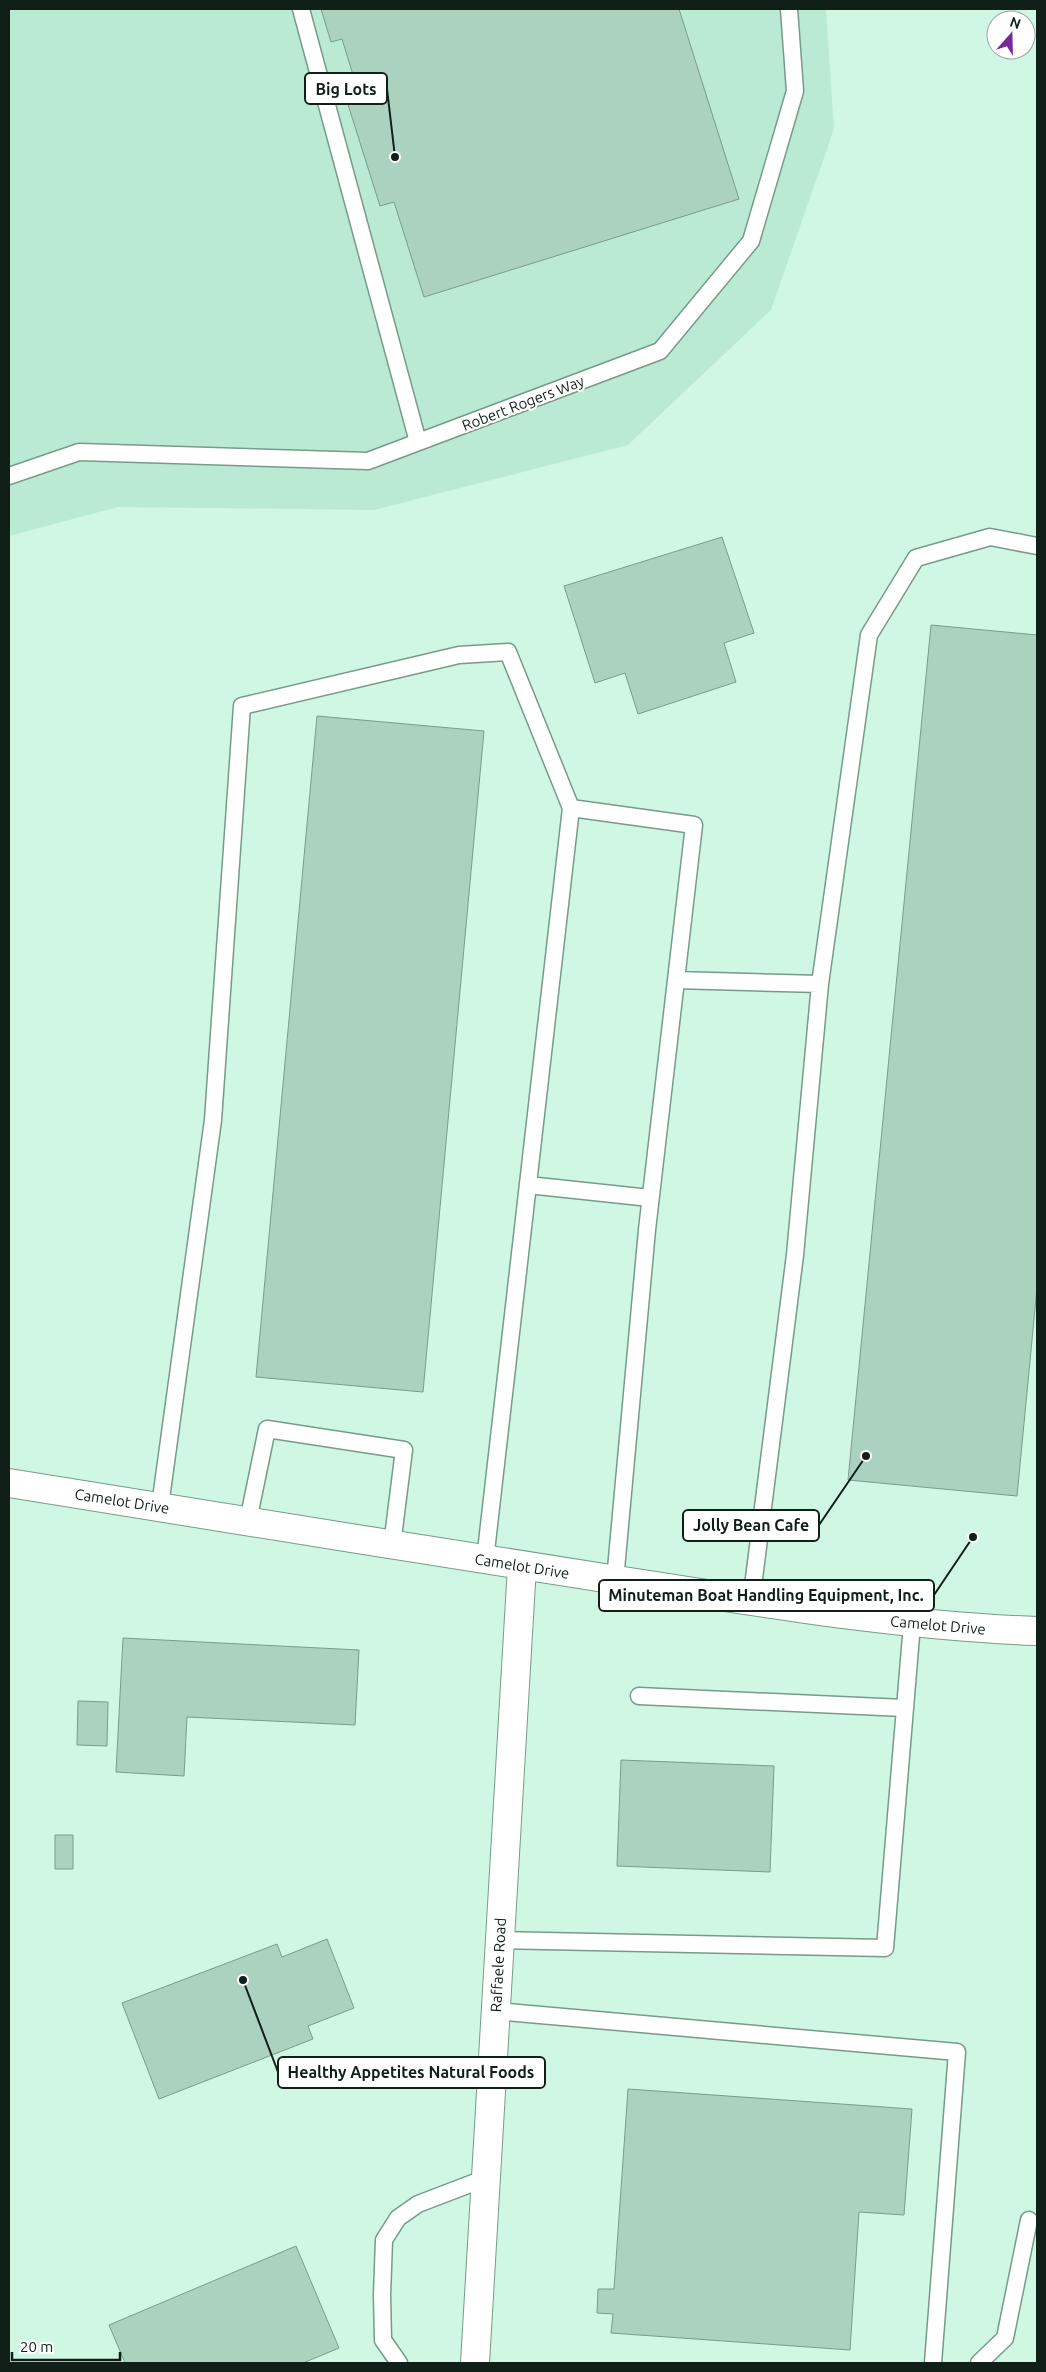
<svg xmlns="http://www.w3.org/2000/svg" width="1046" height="2372" font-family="Ubuntu,sans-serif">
<rect width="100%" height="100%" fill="#cff7e4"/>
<path fill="#bbead4" d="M9,9H826L834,129L771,310L628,445L374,510L118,507L9,536Z"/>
<path fill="#abd2bf" stroke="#789c8b" d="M321,9H679L739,199L424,297L394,202L380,206L345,95L358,91L342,39L331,42Z
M722,537L754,633L724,643L736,682L638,714L625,673L595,683L564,586Z
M931,625L1037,635V1288L1017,1496L848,1480Z
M317,716L484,731L423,1392L256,1377Z
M123,1638L359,1650L355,1725L187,1717L184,1776L116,1772Z
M78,1701L108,1702L107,1746L77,1745Z
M621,1760L774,1766L770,1872L617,1866Z
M55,1835H73V1869H55Z
M327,1939L354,2008L308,2026L313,2039L159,2099L122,2003L277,1944L282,1957Z
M628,2089L912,2109L904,2215L859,2212L850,2350L611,2333L613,2314L597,2313L598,2289H614Z
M296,2246L339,2348L303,2363H125L109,2325Z"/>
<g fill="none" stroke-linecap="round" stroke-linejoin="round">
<g stroke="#779b8a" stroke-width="19">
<path id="service" d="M301,9L418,442
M9,476L79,452L368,461L660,351L751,241L795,91L789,9
M676,980L820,984L869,635L916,558L990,537L1037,546
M528,1185L650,1198
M160,1506L213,1120L242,706L459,655L508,652L571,808
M248,1521L267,1429L404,1450L392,1545
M485,1560L571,808L694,825L647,1230L615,1580
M751,1602L795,1255L820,984
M639,1696L904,1708
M500,1940L885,1948L912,1624
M495,2011L957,2052L933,2363
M399,2363L383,2340L382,2295L384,2240L398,2218L418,2204L486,2178
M979,2363L1005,2338L1029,2220"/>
</g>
<g stroke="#779b8a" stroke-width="30">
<path id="minor" d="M9,1483C212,1515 414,1549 617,1580C757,1602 896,1626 1037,1631
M475,2363L522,1566"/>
</g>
<use href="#service" stroke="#fff" stroke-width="16"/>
<use href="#minor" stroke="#fff" stroke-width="28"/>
</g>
<g text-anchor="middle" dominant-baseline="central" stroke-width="4.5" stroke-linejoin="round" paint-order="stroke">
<g font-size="15" fill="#111f19" stroke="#fff">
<text transform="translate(523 403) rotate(-21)">Robert Rogers Way</text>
<text transform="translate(122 1501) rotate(9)">Camelot Drive</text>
<text transform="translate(522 1566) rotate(9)">Camelot Drive</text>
<text transform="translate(938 1625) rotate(5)">Camelot Drive</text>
<text transform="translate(498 1965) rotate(-87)">Raffaele Road</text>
</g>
</g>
<path fill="none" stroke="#111f19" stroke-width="2" d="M395 157L387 89M866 1456L819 1525M973 1537L934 1595M243 1980L278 2072"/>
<g fill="#111f19" stroke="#fff" stroke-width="2">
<circle cx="395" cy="157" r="5"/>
<circle cx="866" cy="1456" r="5"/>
<circle cx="973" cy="1537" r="5"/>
<circle cx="243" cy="1980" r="5"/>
</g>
<g fill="#fff" stroke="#111f19" stroke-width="2">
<rect x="305" y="73" width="82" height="31" rx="5"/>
<rect x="683" y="1510" width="136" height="31" rx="5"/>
<rect x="599" y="1580" width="335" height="31" rx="5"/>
<rect x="278" y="2057" width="267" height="31" rx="5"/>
</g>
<g font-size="16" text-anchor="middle" font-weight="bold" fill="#111f19">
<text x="346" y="95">Big Lots</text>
<text x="751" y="1531">Jolly Bean Cafe</text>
<text x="766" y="1601">Minuteman Boat Handling Equipment, Inc.</text>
<text x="411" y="2078">Healthy Appetites Natural Foods</text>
</g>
<rect width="1046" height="2372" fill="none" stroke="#111f19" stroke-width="20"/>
<g transform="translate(1011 35) rotate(20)"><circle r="24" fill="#ffffff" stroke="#a0a5a3"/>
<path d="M0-4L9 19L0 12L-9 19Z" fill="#77289a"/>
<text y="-8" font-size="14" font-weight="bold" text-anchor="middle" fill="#111f19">N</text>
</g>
<path d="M12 2352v8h108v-8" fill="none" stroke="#111f19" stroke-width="2.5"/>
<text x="20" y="2352" font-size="15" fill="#111f19" stroke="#ffffff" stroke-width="4" paint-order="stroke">20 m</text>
</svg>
